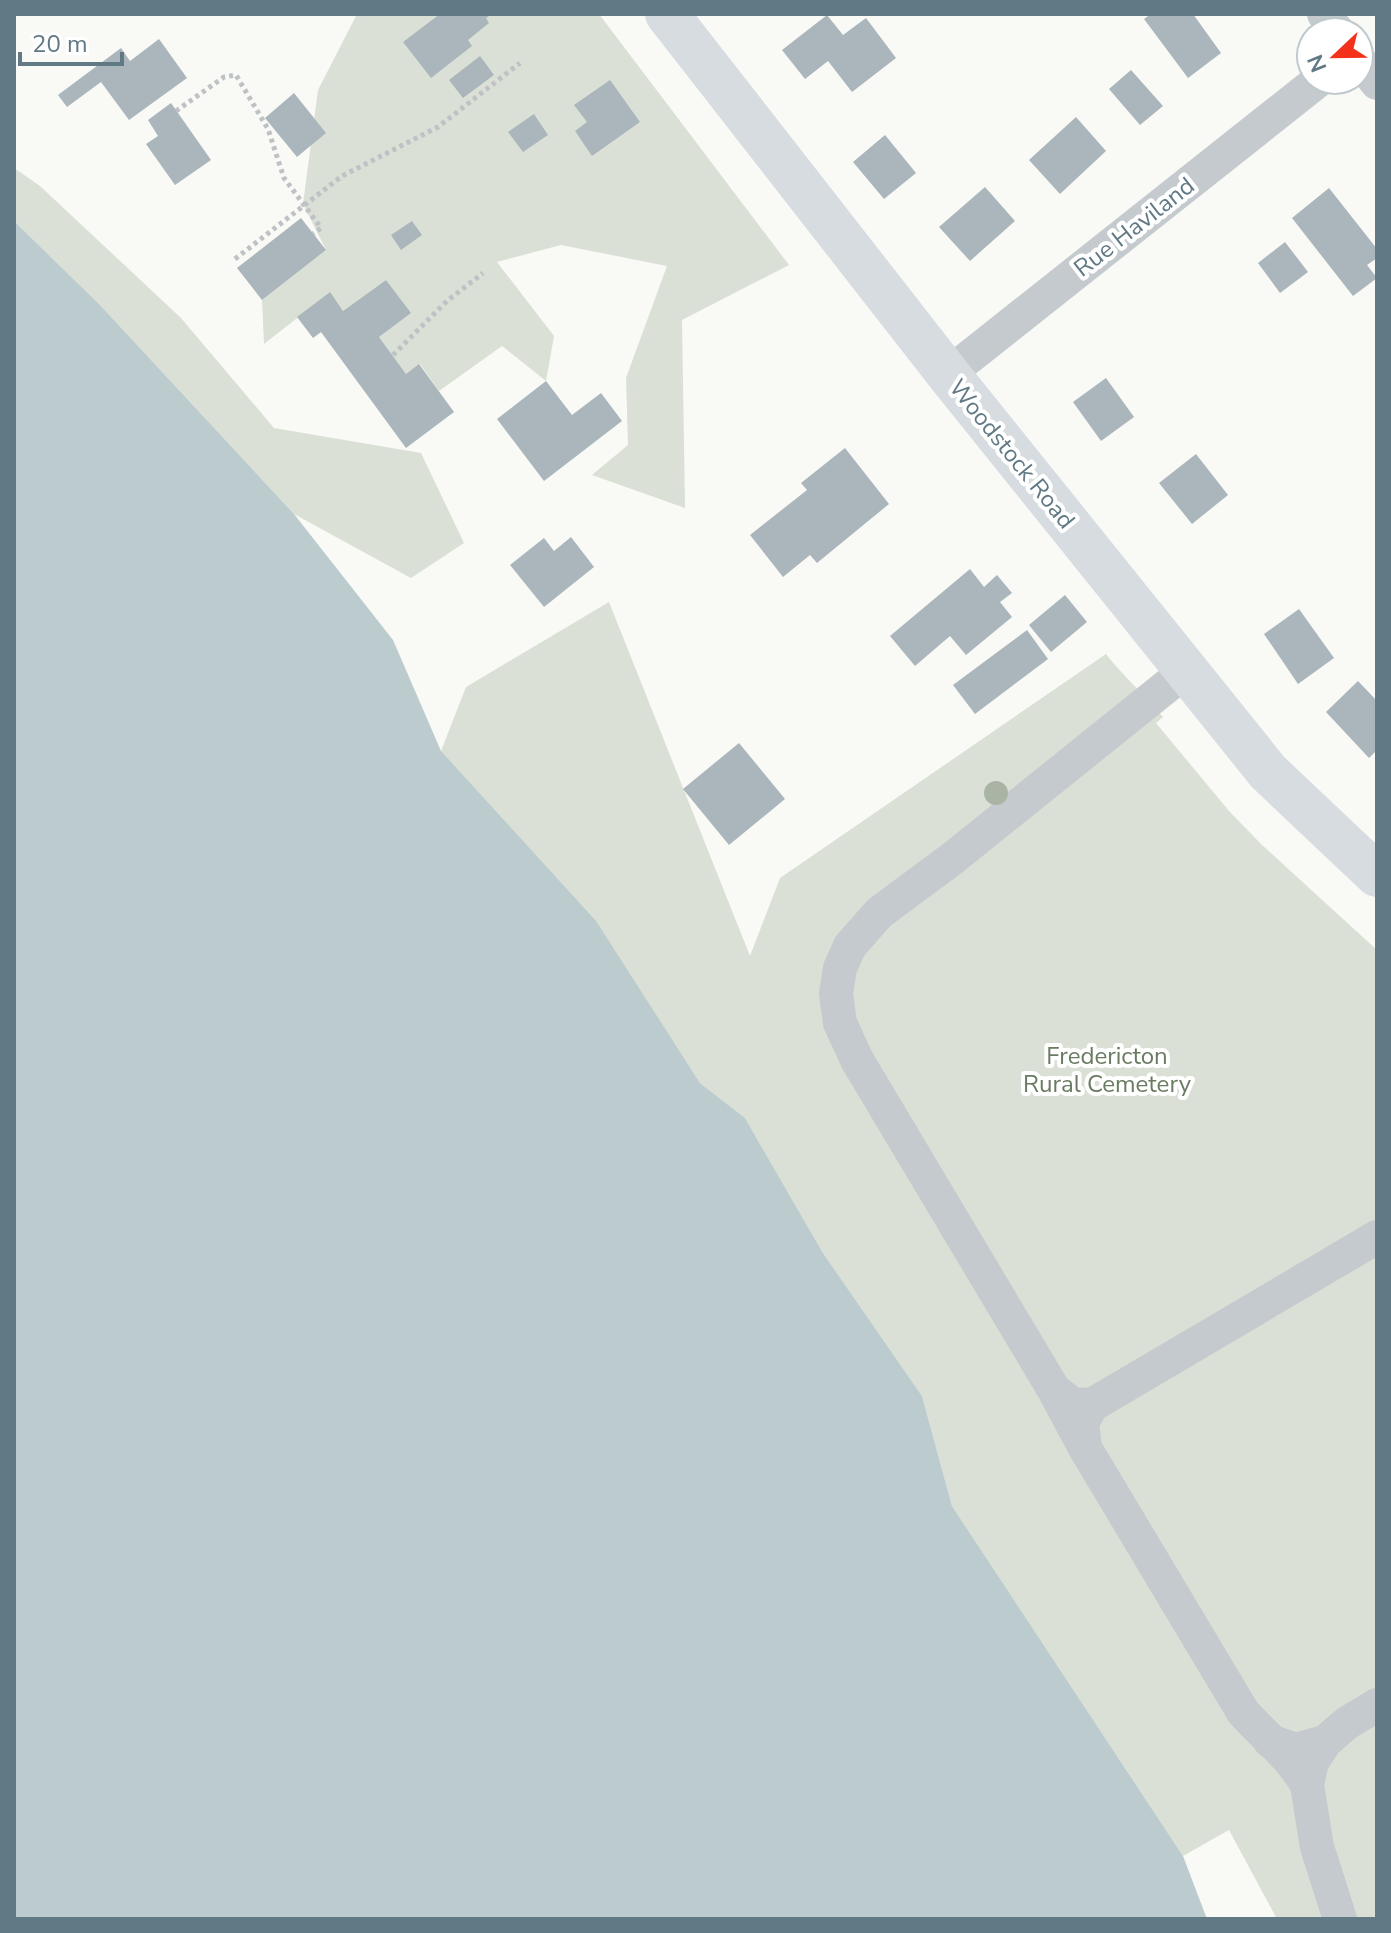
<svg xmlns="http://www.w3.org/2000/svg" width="1391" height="1933" font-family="'Nunito Sans',sans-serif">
<rect width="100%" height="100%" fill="#f9f9f6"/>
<path fill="#dae0d5" d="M357,14H599L789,265L682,320L685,508L592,475L628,445L626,378L667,266L561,245L497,262L554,336L546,381L502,346L439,391L420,364L406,374L379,337L410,313L386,280L343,311L329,293L264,344L262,300L326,250L303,204L318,90Z
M14,168L40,186L181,318L274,428L421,453L464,543L411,578L294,514L99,304L14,221Z
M609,602L750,956L780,878L1106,654C1124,677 1145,695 1163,717L1156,723L1229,811L1261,844L1377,950V1919H1277L1229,1830L1183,1856L952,1506L922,1396L823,1253L745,1118L700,1083L668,1034L441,751L466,687Z"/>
<path fill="#bccbce" d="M14,221L99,304L294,514L393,640L441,751L596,921L700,1083L745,1118L823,1253L922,1396L952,1506L1183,1856L1207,1919H14Z"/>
<path fill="#aab6bb" d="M440,14H492L486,18L489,23L468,40L472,46L431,78L403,42Z
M1151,14H1193L1221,53L1188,78L1144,19Z
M827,15L843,35L866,18L896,58L852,92L828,61L805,79L782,50Z
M159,39L187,78L129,120L101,82L67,107L58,95L121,48L130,61Z
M480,56L494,75L463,98L449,80Z
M1131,70L1163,106L1140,125L1109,89Z
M610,80L640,122L592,156L575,131L587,122L574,105Z
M294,93L326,133L297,157L265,118Z
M171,103L211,160L175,185L146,144L158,136L148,120Z
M534,114L548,135L523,152L508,132Z
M1076,117L1106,151L1060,194L1029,160Z
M885,135L916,173L884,199L853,162Z
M985,187L1015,221L970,261L939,227Z
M1329,188L1377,249V258L1367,265L1377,278L1353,296L1292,218Z
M301,218L326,250L262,300L237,268Z
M412,221L422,235L401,250L391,235Z
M1285,242L1308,272L1280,293L1258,263Z
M386,280L411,313L379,337L406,374L419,364L454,412L406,448L321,332L313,338L297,317L330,292L343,311Z
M1106,378L1134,417L1101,441L1073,402Z
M546,381L572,415L601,393L622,421L544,481L497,419Z
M845,448L889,504L817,563L810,555L783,577L750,535L807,490L801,483Z
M1196,454L1228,495L1192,524L1159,483Z
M571,537L594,567L544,607L510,565L544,538L554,551Z
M970,569L984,587L997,575L1012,593L1000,602L1012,617L966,655L950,636L915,666L890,636Z
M1065,595L1087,622L1051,652L1029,625Z
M1299,609L1334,658L1298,684L1264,634Z
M1027,630L1048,659L975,714L953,685Z
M1358,681L1377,701V750L1369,758L1326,712Z
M739,743L785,799L729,845L683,789Z"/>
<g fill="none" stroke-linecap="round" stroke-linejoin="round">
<path stroke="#bec2c4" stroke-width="5" stroke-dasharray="4 4" stroke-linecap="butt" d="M176,111L224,77L236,75L268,129L284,178L321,228L313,234
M235,259L342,176L438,127L520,63
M393,355L447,301L483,273"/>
<path stroke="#c4cacd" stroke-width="34" d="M1324,14L1338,32
M1359,60L1377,83
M948,374L1319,80
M1054,1390L857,1060L840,1023L836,994L840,968L850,946L879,913L953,858L1187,670
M1092,1405L1377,1237
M1085,1448L1082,1423L1092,1405L1072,1404L1054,1390L1085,1448L1243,1712C1266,1738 1290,1755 1307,1785L1312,1762L1325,1742L1296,1750L1270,1741
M1325,1742L1347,1723L1377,1705
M1307,1785L1317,1847L1340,1919"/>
<path stroke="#d6dcdf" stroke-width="44" d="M667,14L948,374L1268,772L1377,875"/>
</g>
<circle fill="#aab4a4" cx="996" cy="793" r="12"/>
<g text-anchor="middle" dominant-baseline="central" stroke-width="8" stroke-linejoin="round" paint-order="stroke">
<g font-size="24" fill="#617984" stroke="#fff">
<text transform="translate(1134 227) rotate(-38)">Rue Haviland</text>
<text transform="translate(1012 454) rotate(51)">Woodstock Road</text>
</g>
<g font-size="24" fill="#697b61" stroke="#fff">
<text x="1107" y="1056">Fredericton<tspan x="1107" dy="28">Rural Cemetery</tspan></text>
</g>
</g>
<rect width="1391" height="1933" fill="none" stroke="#617984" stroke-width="32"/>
<g transform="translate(1335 56) rotate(248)"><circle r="38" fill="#ffffff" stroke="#c0c9ce" stroke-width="2"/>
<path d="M0-6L14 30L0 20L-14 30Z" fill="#f4321b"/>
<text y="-12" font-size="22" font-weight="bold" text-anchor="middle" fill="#617984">N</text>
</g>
<path d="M20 52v12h102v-12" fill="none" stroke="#617984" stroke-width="4"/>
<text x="32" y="52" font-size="24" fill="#617984" stroke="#ffffff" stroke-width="6" paint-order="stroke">20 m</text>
</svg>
